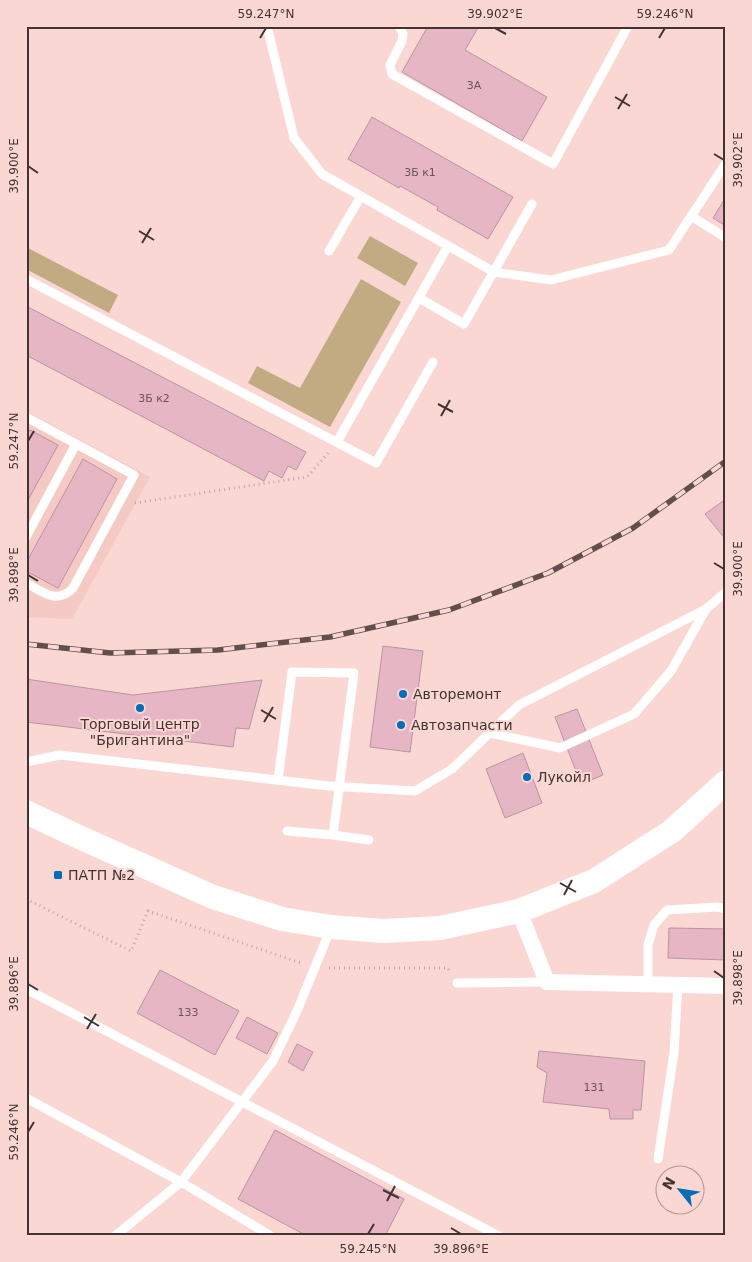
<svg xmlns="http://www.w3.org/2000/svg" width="752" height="1262" font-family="'DejaVu Sans',sans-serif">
<rect width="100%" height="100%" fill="#fbd7d3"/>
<path fill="#f5c9c4" d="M26,411L150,477L72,619L26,617Z"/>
<path fill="#c2ab83" d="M370,236L418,263L405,286L357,258Z
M26,247L118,295L109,313L26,269Z
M361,279L401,302L330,427L248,383L257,366L300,388Z"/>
<path fill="#e7b6c5" stroke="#b6969f" d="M428,26H479L465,50L547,97L522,141L402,72Z
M372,117L513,197L488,239L437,210L438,207L400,186L399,188L348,159Z
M726,197V226L713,218Z
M26,306L306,452L296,470L288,466L282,478L269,471L264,481L26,355Z
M30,430L58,445L26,504V436Z
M83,459L117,479L58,588L26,571V563Z
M726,499V540L705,514Z
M383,646L423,651L410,752L370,747Z
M26,679L133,695L262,680L249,729L236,728L233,747L26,722Z
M577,709L603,775L581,784L555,717Z
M523,753L542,803L505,818L486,769Z
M669,928L726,929V960L668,958Z
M160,970L239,1011L215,1055L137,1013Z
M247,1017L278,1033L267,1054L236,1038Z
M297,1044L313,1052L303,1071L288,1062Z
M539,1051L645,1061L641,1110H633V1119H610L609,1109L543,1102L547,1073L537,1067Z
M275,1130L404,1199L385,1236H307L238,1199Z"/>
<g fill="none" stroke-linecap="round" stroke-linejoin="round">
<path stroke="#c2a5a2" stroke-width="3" stroke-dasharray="1 4" stroke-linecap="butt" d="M135,503L307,477L328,453
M26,899L131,951L148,911L301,963
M329,968H448L450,972"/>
<path stroke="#fff" stroke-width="9" d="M267,26L294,138L322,174L494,272L551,280L669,250L726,163
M399,26L403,34L402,41L390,65L392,74L553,164L628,26
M691,216L726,238
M329,251L361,196
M26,279L376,463L433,362
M419,298L464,324L532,204
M26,417L134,475L73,588C57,605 43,592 26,583
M337,442L448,246
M26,537L76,444
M490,733L560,748L634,714L671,671L706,609
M26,762L60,755L329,786L415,791L452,769L519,705L706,609L726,592
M278,780L292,672L354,673L333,835L287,831
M333,835L369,840
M457,983L547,982
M648,984V945L654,925L667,910L717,907L726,909
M26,989L499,1236
M26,1098L181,1182L271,1236
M658,1159L674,1053L678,984
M115,1236L181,1182L273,1061L297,1011L331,928"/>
<path stroke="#fff" stroke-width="16" d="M519,911L547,982L726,986"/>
<path stroke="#fff" stroke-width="24" d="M26,812L79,837L213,897L282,919L331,927L383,931L440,928L519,911L594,881L672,831L726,782"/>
<g stroke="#614f4e" stroke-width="5.5">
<path id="rail" d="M26,644L110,653L218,650L330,637L449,610L548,573L633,528L726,461"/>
</g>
<use href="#rail" stroke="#fbd7d3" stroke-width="4" stroke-dasharray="11" stroke-linecap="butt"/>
</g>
<path fill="none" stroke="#423433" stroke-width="2" d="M495,28L506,34M260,38L266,28M659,38L665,28M615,97L630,106M618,109L627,94M714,154L724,160M28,166L38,173M139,231L154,240M142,243L151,228M438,404L453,412M441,416L450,400M28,441L34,431M714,563L724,569M28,575L38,581M261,710L276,719M264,722L273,707M560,883L576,892M564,895L572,880M714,971L724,978M28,984L38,990M84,1017L99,1026M87,1029L96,1014M28,1132L34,1122M383,1190L399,1198M387,1201L395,1186M451,1228L461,1234M368,1234L374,1224"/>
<g fill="#046db9" stroke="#fbd7d3" stroke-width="2">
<circle cx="403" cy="694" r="5"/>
<circle cx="140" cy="708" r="5"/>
<circle cx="401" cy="725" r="5"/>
<circle cx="527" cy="777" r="5"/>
<rect x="53" y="870" width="10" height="10" rx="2.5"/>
</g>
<g text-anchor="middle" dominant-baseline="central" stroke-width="4" stroke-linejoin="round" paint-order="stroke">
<g font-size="11" fill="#6b5458">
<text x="474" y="85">3А</text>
<text x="420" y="172">3Б к1</text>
<text x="154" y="398">3Б к2</text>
<text x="188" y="1012">133</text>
<text x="594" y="1087">131</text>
</g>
<g font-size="14" fill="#423433" stroke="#fbd7d3" text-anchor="start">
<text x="413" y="694">Авторемонт</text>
<text x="140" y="724" text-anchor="middle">Торговый центр<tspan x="140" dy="16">"Бригантина"</tspan></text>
<text x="411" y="725">Автозапчасти</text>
<text x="537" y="777">Лукойл</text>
<text x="68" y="875">ПАТП №2</text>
</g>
</g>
<rect width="752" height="1262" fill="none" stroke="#fbd7d3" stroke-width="55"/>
<g transform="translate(680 1190) rotate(300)"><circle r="24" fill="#fbd7d3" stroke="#b19693"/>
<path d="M0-4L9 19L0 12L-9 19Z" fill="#046db9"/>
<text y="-8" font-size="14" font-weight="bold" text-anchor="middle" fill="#423433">N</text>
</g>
<rect x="28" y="28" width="696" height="1206" fill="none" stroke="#423433" stroke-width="2"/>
<g font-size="12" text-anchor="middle" fill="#423433">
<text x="266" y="18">59.247°N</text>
<text x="495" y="18">39.902°E</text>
<text x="665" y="18">59.246°N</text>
<text transform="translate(738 160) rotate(-90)" y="4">39.902°E</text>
<text transform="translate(14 166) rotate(-90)" y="4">39.900°E</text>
<text transform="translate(14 441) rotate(-90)" y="4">59.247°N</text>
<text transform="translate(738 569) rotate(-90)" y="4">39.900°E</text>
<text transform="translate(14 575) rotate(-90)" y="4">39.898°E</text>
<text transform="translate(738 978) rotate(-90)" y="4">39.898°E</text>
<text transform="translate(14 984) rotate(-90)" y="4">39.896°E</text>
<text transform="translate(14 1132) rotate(-90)" y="4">59.246°N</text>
<text x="368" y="1253">59.245°N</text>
<text x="461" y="1253">39.896°E</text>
</g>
</svg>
